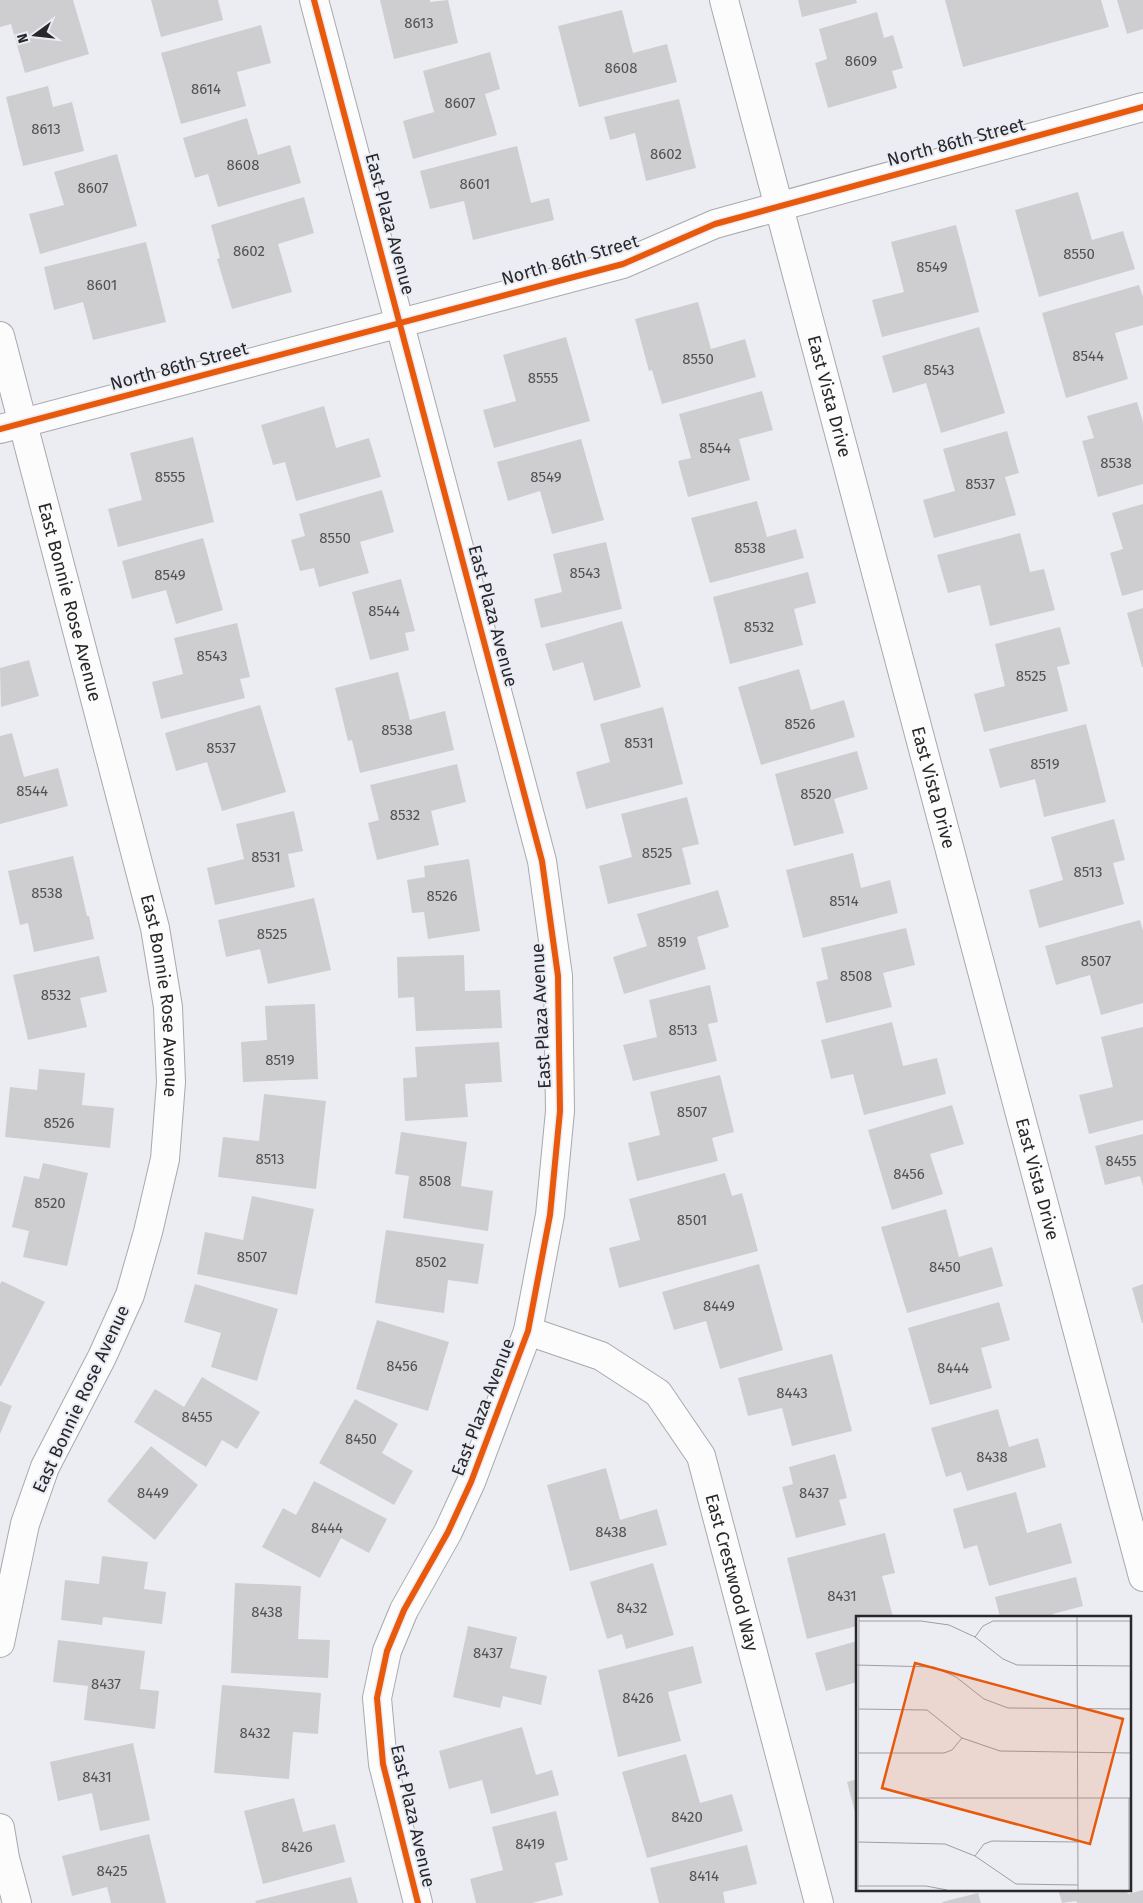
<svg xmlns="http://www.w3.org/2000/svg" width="1143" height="1903" font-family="'Fira Sans',sans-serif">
<rect width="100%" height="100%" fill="#ecedf2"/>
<path fill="#ceced1" d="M0,0H73L89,54L25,73L11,24L0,27Z
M151,0H218L223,20L161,37Z
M380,0H430V2L448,0L458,43L394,59Z
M798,0H856L857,3L802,17Z
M945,0H1101L1109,27L963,67Z
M1117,0H1143V29L1127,34Z
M622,10L633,53L667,44L677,82L579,107L558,26Z
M877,12L884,38L893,35L903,68L892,71L897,88L828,108L815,63L827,59L819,29Z
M261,25L271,63L237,72L246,106L181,124L161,53Z
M490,52L500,89L485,94L497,135L413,159L403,121L434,112L423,71Z
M48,86L53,107L72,102L84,151L23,166L6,97Z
M679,99L696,168L646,181L635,133L610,140L604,117Z
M247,118L258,155L290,145L301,183L218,207L208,174L195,178L183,138Z
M517,146L531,203L549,198L554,220L473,240L464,201L430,209L420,171Z
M117,154L137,226L40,254L29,214L64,205L54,172Z
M1078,192L1092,240L1123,231L1135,269L1039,297L1015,210Z
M304,197L314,233L278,244L292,292L232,309L217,259L220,258L211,225Z
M956,225L979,312L882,337L872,300L904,292L891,242Z
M146,242L166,322L93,340L83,302L54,310L44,267Z
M1139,285L1143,297V325L1115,333L1128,379L1066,398L1042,313Z
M698,302L711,349L745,339L756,377L662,404L652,370L649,371L635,319Z
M979,327L1005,413L941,433L926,383L893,393L882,356Z
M566,337L590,421L494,448L483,410L516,401L503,355Z
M762,391L773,430L739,439L750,480L688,497L678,461L691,458L679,414Z
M1137,402L1143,422V484L1098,497L1082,441L1094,438L1087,416Z
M324,406L336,448L369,438L381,477L296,501L285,462L273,465L261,425Z
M1007,431L1019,473L1005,477L1016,515L934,538L923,500L955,491L943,449Z
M193,437L214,522L118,547L108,509L142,500L130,453Z
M581,439L604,520L552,534L540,491L508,501L497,462Z
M382,490L394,532L360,542L369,573L319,587L314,568L300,571L291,540L305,536L299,514Z
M757,501L767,537L796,529L804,558L710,583L691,518Z
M1143,504V590L1122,596L1110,553L1123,549L1112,513Z
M1020,533L1030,572L1044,569L1055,610L990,626L980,585L948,593L937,555Z
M203,538L223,610L176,624L166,590L132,599L122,561Z
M606,542L622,609L541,628L534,599L562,592L553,554Z
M808,572L816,603L794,609L803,645L730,664L713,597Z
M401,579L415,631L405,633L409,650L370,660L352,592Z
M1143,608V667H1142L1127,613Z
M622,621L641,687L594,701L583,662L553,671L545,644Z
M237,623L250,677L240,679L245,698L161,719L152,682L183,674L174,638Z
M1060,627L1070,664L1057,667L1068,711L984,732L974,694L1005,686L995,644Z
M29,660L39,696L1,707L0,668Z
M799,669L811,710L844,700L855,737L761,765L738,687Z
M398,672L410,720L445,711L454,750L360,773L352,740L348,741L335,688Z
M260,705L286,792L222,811L207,762L176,771L165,733Z
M663,707L683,784L586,809L576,772L610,762L600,724Z
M1086,724L1106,802L1044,817L1035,779L1000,788L989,749Z
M12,733L24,777L58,768L68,806L0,824V736Z
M857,751L868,789L834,799L844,833L794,846L775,774Z
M457,764L466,802L431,811L439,845L377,860L368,823L379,820L370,785Z
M687,797L699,844L682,848L691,884L608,904L599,866L632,857L621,814Z
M294,811L303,851L288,854L295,887L215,905L207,868L244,859L236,824Z
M1114,819L1125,860L1113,863L1124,904L1039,928L1029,890L1063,880L1051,837Z
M853,853L861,888L890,880L898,913L803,938L786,870Z
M73,856L87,916H89L94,939L34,952L28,923L20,925L8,871Z
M469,859L480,931L428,939L424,912L412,913L407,880L425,877L424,866Z
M718,890L729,927L697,937L706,969L624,994L613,957L647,946L637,914Z
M314,898L331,970L268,984L260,949L226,957L218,920Z
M1140,920L1143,931V1003L1101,1015L1090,975L1056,985L1045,946Z
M906,928L915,965L883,973L892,1007L826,1023L816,982L828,979L821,948Z
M464,955L465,991L500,990L502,1028L416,1031L414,997L398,998L397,957Z
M99,956L107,992L80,998L87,1027L28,1040L13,975Z
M710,985L718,1022L708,1024L717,1061L633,1081L623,1045L657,1037L649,1000Z
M315,1004L318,1079L243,1082L241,1042L267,1040L265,1006Z
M892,1022L903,1066L937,1058L946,1094L864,1115L853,1074L831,1079L821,1040Z
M1143,1027V1120L1089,1134L1079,1095L1113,1087L1101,1037Z
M499,1042L502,1082L465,1084L468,1117L405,1121L403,1078L417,1077L415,1047Z
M39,1069L85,1073L82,1105L114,1108L110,1148L5,1137L10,1087L37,1090Z
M720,1075L734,1132L712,1138L718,1161L637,1181L628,1143L660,1135L650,1092Z
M264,1094L326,1101L316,1189L218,1177L223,1137L259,1141Z
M952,1105L964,1144L930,1154L943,1194L892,1210L868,1130Z
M401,1132L467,1142L461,1186L493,1191L488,1231L403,1218L409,1176L395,1174Z
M1143,1134V1187L1140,1176L1105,1185L1095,1146Z
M43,1163L88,1173L67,1266L23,1257L29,1231L12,1227L24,1176L39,1179Z
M725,1173L732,1196L742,1193L758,1251L619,1288L609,1248L640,1240L629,1199Z
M252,1196L314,1209L297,1295L197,1274L205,1232L243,1240Z
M946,1209L959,1257L992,1247L1003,1286L907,1313L881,1227Z
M386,1230L484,1244L478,1284L448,1280L444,1313L375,1303Z
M759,1264L783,1350L720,1369L706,1321L674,1330L662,1292Z
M2,1281L45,1302L1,1386H0V1284Z
M195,1284L278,1309L257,1381L211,1367L221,1333L184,1322Z
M1143,1284V1323H1142L1132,1288Z
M999,1302L1010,1340L981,1348L992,1388L930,1405L908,1328Z
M377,1320L449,1342L428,1411L356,1389Z
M832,1354L852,1431L792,1446L782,1408L748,1416L738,1378Z
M202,1377L260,1412L237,1449L222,1440L206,1467L134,1422L155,1389L184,1407Z
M355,1399L398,1424L382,1453L413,1471L394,1505L319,1463Z
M0,1401L12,1406L0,1434Z
M998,1409L1009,1447L1038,1438L1046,1467L967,1491L961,1472L946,1477L931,1428Z
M151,1446L198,1485L155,1540L107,1501Z
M835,1454L847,1498L839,1500L846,1525L796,1538L782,1487L793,1484L789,1467Z
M606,1468L620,1520L657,1509L667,1545L570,1571L547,1485Z
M314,1481L387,1519L369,1553L341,1538L320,1578L262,1547L283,1508L296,1515Z
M1016,1492L1027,1533L1061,1523L1072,1563L989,1586L977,1545L964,1549L953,1509Z
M885,1533L895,1573L882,1576L893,1617H857V1626L807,1639L787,1558Z
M102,1556L148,1562L144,1589L166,1592L162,1624L103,1617L102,1625L61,1620L65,1580L99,1584Z
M653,1563L674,1635L626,1649L622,1634L607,1639L590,1582Z
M1076,1577L1083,1606L1053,1614V1617H1000L995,1597Z
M235,1583L301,1586L298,1639L330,1640L328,1678L231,1673Z
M468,1626L517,1637L510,1668L547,1676L541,1705L503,1696L500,1708L453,1697Z
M58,1640L145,1651L140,1689L159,1691L155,1729L84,1720L88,1686L53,1682Z
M857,1641V1682L826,1691L815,1653Z
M693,1646L702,1683L668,1692L681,1741L618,1757L598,1670Z
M222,1685L321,1693L318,1734L293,1732L289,1779L214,1773Z
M522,1727L536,1775L552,1770L559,1795L491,1814L482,1780L449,1789L439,1751Z
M133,1743L150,1820L100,1831L92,1793L58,1801L50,1762Z
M686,1754L700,1803L732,1794L743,1831L647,1858L622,1772Z
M857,1779V1816H856L847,1782Z
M294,1798L303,1832L335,1824L345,1862L263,1884L244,1811Z
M556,1811L568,1860L555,1863L563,1895L532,1903H476L470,1879L503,1870L492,1827Z
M149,1834L166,1903H111L107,1887L72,1896L62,1856Z
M747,1845L757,1884L723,1892L725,1903H659L650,1868Z
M351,1877L358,1903H256L255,1901Z
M1058,1889H1126L1128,1894L1143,1890V1903H1077L1076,1901L1062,1903Z
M978,1893L981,1903H942V1902Z"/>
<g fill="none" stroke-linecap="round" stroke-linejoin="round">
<g stroke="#a8a9ac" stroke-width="30">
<g id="minor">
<path d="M314,0L542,861L558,976L560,1111L550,1215L528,1331L471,1482L448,1532L404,1610L387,1651L377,1698L383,1764L418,1903"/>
<path id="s1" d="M724,0L1143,1577"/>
<path id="s2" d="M0,336L155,928L168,1007L171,1082L165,1159L148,1232L130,1295L102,1357L45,1467L25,1524L0,1643"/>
<path d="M0,429L623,264L715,224L1143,107"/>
<path id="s3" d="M528,1331L601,1356L658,1393L701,1456L819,1903"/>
<path d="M0,1828L5,1858L17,1903"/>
</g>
</g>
<use href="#minor" stroke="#fcfcfd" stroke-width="28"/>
<g stroke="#eaecf4" stroke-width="9">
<path id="cycleway" d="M314,0L542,861L558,976L560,1111L550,1215L528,1331L471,1482L448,1532L404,1610L387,1651L377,1698L383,1764L418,1903
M0,429L623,264L715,224L1143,107"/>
</g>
<use href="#cycleway" stroke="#e8590c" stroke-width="6"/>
</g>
<g text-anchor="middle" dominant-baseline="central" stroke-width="4" stroke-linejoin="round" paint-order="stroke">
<g font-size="15" fill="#525254">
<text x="419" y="23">8613</text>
<text x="861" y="61">8609</text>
<text x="621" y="68">8608</text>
<text x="206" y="89">8614</text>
<text x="460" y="103">8607</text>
<text x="46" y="129">8613</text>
<text x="666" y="154">8602</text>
<text x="243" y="165">8608</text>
<text x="475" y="184">8601</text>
<text x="93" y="188">8607</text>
<text x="249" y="251">8602</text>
<text x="1079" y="254">8550</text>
<text x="932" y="267">8549</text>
<text x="102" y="285">8601</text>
<text x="1088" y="356">8544</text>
<text x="698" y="359">8550</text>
<text x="939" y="370">8543</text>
<text x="543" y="378">8555</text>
<text x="715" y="448">8544</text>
<text x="1116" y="463">8538</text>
<text x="170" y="477">8555</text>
<text x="546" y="477">8549</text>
<text x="980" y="484">8537</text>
<text x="335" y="538">8550</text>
<text x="750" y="548">8538</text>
<text x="585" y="573">8543</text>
<text x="170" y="575">8549</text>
<text x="384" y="611">8544</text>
<text x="759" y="627">8532</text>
<text x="212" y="656">8543</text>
<text x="1031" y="676">8525</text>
<text x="800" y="724">8526</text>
<text x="397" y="730">8538</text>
<text x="639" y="743">8531</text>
<text x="221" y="748">8537</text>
<text x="1045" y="764">8519</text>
<text x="32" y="791">8544</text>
<text x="816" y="794">8520</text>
<text x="405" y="815">8532</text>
<text x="657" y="853">8525</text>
<text x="266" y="857">8531</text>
<text x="1088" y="872">8513</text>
<text x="47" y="893">8538</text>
<text x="442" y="896">8526</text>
<text x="844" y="901">8514</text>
<text x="272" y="934">8525</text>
<text x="672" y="942">8519</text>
<text x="1096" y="961">8507</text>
<text x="856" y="976">8508</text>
<text x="56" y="995">8532</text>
<text x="683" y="1030">8513</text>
<text x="280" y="1060">8519</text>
<text x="692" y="1112">8507</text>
<text x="59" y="1123">8526</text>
<text x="270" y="1159">8513</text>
<text x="1121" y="1161">8455</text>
<text x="909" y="1174">8456</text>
<text x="435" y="1181">8508</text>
<text x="50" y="1203">8520</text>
<text x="692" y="1220">8501</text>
<text x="252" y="1257">8507</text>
<text x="431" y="1262">8502</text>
<text x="945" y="1267">8450</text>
<text x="719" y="1306">8449</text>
<text x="402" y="1366">8456</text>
<text x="953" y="1368">8444</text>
<text x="792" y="1393">8443</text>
<text x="197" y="1417">8455</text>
<text x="361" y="1439">8450</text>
<text x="992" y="1457">8438</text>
<text x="153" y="1493">8449</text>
<text x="814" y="1493">8437</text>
<text x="327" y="1528">8444</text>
<text x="611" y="1532">8438</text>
<text x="842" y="1596">8431</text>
<text x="632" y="1608">8432</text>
<text x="267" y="1612">8438</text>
<text x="488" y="1653">8437</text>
<text x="106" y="1684">8437</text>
<text x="638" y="1698">8426</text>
<text x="255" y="1733">8432</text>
<text x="97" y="1777">8431</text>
<text x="687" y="1817">8420</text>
<text x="530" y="1844">8419</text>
<text x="297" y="1847">8426</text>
<text x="112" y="1871">8425</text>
<text x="704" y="1876">8414</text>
</g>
<g font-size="18" fill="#28282b" stroke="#eaecf4">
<text transform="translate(956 142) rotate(-15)">North 86th Street</text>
<text transform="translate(390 224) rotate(75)">East Plaza Avenue</text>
<text transform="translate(570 260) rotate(-16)">North 86th Street</text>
<text transform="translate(179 366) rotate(-15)">North 86th Street</text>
<text stroke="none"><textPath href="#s1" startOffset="410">East Vista Drive</textPath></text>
<text stroke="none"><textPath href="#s2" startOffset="275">East Bonnie Rose Avenue</textPath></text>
<text transform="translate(493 616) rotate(75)">East Plaza Avenue</text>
<text stroke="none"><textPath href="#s1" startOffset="815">East Vista Drive</textPath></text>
<text stroke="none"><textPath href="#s2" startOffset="680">East Bonnie Rose Avenue</textPath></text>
<text transform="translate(541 1016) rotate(-93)">East Plaza Avenue</text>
<text stroke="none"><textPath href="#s1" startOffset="1220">East Vista Drive</textPath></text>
<text transform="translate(81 1399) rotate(-65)">East Bonnie Rose Avenue</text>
<text transform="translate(483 1407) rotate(-69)">East Plaza Avenue</text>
<text stroke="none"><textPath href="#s3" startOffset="342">East Crestwood Way</textPath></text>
<text transform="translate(413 1816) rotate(77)">East Plaza Avenue</text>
</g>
</g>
<g transform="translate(856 1616)">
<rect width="275" height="275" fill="#ecedf2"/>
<path fill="none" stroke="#9e9ea2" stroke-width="1" d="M221,1L222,274M3,5H65L93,9L119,21L147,43L161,49L275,50M119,21L127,10L137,5H275M0,49L78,51L100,61L128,83L152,92L275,93M3,93L71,94L106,122L144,135L275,137M3,137H88L96,134L106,122M0,182H275M2,226L89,228L119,240L160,268L222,269M119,240L128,228L136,225L222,226M2,270H70L91,274M2,274L3,1M273,274V182"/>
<path fill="#e8590c" fill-opacity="0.15" stroke="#e8590c" stroke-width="2.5" d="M59,47L267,103L234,228L26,172Z"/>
<rect width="275" height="275" fill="none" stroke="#28282b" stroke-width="2.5"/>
</g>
<g transform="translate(35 35) rotate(255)" stroke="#eaecf4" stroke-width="4" paint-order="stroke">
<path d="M0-4L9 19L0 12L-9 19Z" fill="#28282b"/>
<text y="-8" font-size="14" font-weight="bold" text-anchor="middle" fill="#28282b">N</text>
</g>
</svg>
